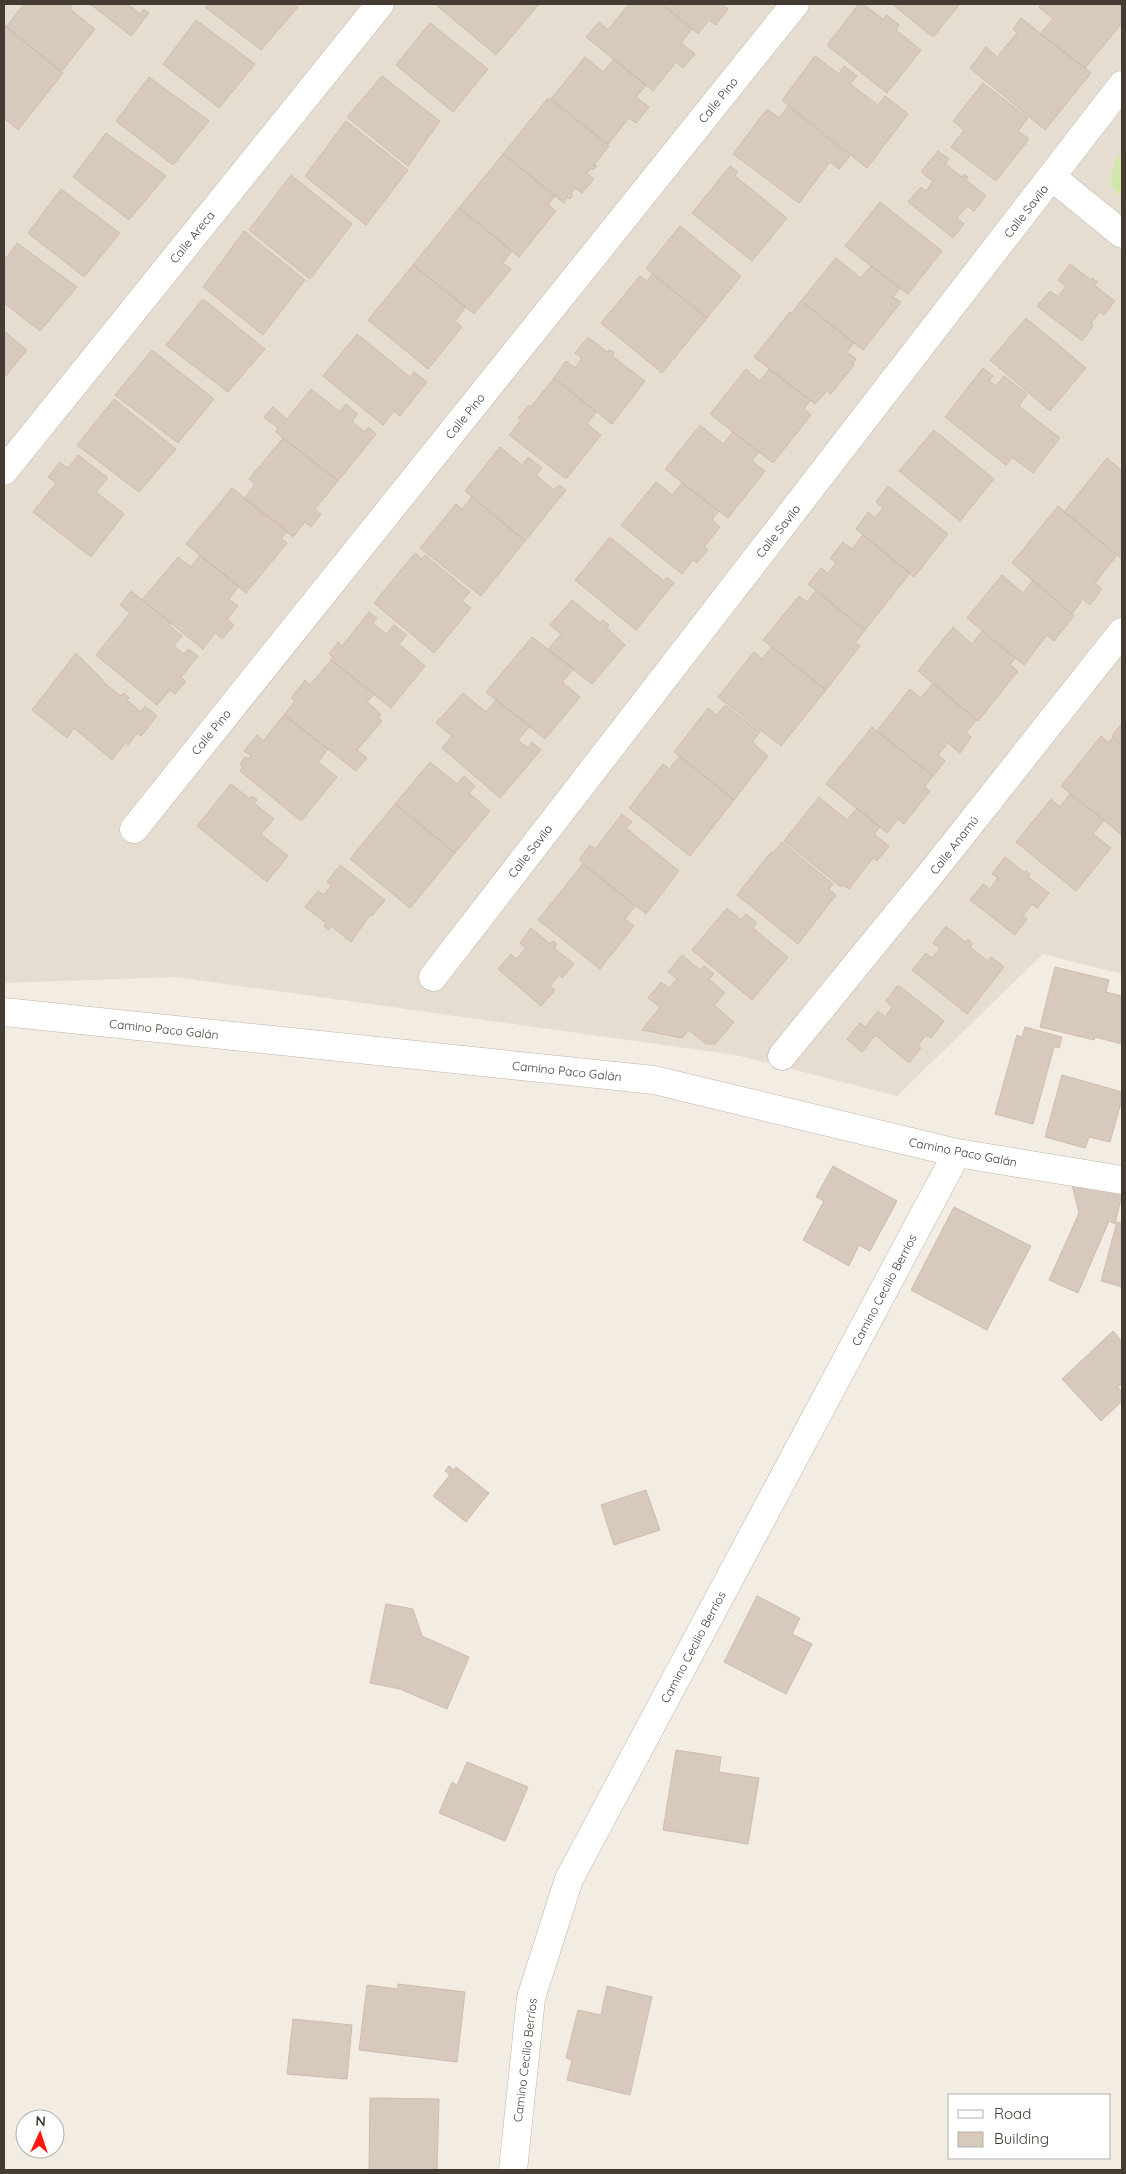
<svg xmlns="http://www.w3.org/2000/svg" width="1126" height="2174" font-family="Quicksand,sans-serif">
<rect width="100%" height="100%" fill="#f2ece3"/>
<path fill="#e6ddd1" d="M4,4H1122V974L1043,954L897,1096L736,1055L176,977L4,983Z"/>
<path fill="#d2e8aa" d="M1122,151V199L1111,185C1111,172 1114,161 1122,151Z"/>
<path fill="#d7c9bb" stroke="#cebdab" d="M24,4H73L70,9L95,29L61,72L6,27Z
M90,4H128L140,14L144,9L149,13L131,36Z
M208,4H294L298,7L261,50L205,7Z
M435,4H539L496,55Z
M629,4H662L692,29L681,43L695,54L683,68L676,62L653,91L586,37L599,22L608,30Z
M662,4H722L728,9L716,25L709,20L698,34Z
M859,4H863L883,19L887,15L899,25L896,30L921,50L887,93L827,45Z
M892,4H960L933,37Z
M1042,4H1118L1122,7V23L1085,68L1040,34L1053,19L1039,7Z
M1021,18L1091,73L1045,130L970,68L986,47L997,57L1017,33L1013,29Z
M196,20L255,64L219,108L163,64Z
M430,23L488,69L453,112L396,65Z
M4,25L63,73L18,130L4,118Z
M815,56L839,74L844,66L857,76L850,84L878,105L885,96L908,114L867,168L782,100Z
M585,57L603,72L614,59L646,85L636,97L649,107L636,123L629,118L608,144L551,99Z
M382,76L440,121L408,166L347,117Z
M149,77L209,121L173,165L116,121Z
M983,83L1028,118L1018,131L1029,139L996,181L951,147L964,130L953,121Z
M548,98L609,146L594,165L597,166L593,170L591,168L587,173L594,179L582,193L575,188L571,193L573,195L570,199L567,197L564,203L503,154Z
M788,106L850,156L839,169L830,162L799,203L733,154L767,109L779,118Z
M346,121L408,170L366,225L305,176Z
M106,133L166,176L129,220L73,177Z
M938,151L949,159L945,164L962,177L964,174L968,177L966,180L986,196L974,211L967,206L957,218L964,224L953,238L908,202L921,187L926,191L933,181L921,172Z
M503,154L555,196L548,205L556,211L519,257L459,208Z
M730,166L738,172L735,176L787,218L752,261L692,213Z
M291,175L352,224L310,279L249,230Z
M61,189L120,233L84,277L28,233Z
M880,202L942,251L908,294L845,246Z
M459,208L512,251L503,263L511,269L474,314L413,265Z
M680,226L741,276L707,318L646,268Z
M244,231L305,280L263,335L203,287Z
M17,243L77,287L40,331L4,303V261Z
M836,258L861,278L871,266L900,288L893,297L901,302L863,350L801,301Z
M1070,264L1091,280L1092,278L1098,282L1094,285L1115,301L1104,315L1100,312L1091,323L1093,326L1082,341L1037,306L1050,291L1058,297L1066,286L1058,280Z
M413,265L466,307L455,321L462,327L428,369L368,320Z
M652,274L707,318L662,373L601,323L640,276L647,281Z
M203,299L265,349L228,392L166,345Z
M801,301L854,343L847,352L856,359L853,363L854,365L831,394L827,391L815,404L754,357L790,312L792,313Z
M1026,318L1086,368L1050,411L990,360Z
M4,331L27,350L4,378Z
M357,334L410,377L414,372L427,382L400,416L394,411L383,425L323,376Z
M588,337L607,352L610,350L615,353L612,356L645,381L612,424L554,378L566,361L575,368L582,358L575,353Z
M152,350L214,399L178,443L115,395Z
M983,368L993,376L989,381L996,386L1004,376L1027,394L1019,406L1060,438L1033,473L1012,457L1006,465L945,417Z
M746,369L760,381L769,369L810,400L804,409L811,415L773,463L710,414Z
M554,378L596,412L587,424L601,435L566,479L509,435L521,420L518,418L529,405L531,407Z
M311,389L340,412L346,404L357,414L352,422L365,432L368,427L376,434L338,481L283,438L276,432L278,428L264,417L273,407L287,419Z
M114,399L176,449L139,492L77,445Z
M700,425L723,444L733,432L759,452L752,461L765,471L728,518L665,469Z
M934,430L994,479L960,521L899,471Z
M283,438L338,481L315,509L321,514L311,527L305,522L293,537L244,499L255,484L249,479Z
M500,447L522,465L528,457L542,468L536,475L554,490L559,485L566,490L525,541L465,491Z
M78,455L108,478L96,492L124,514L91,557L33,512L56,483L48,477L60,462L68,468Z
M1107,458L1122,471V559L1064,512Z
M656,482L672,495L682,483L719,511L712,519L720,527L704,547L708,550L697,563L693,560L682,574L621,525Z
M888,486L948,534L914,577L856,529L868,512L875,518L883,508L876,502Z
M232,488L288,531L281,538L287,543L246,593L186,544Z
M472,497L525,541L481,596L420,548L456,504L462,509Z
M1058,506L1117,555L1095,583L1102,589L1090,605L1083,599L1072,614L1012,563Z
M863,535L910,573L865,630L808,584L821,568L828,573L836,563L830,558L843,542L852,549Z
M610,537L664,581L667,577L674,583L636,630L575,580Z
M415,553L422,559L425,555L470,592L462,601L471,608L434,653L374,603Z
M200,555L239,586L229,599L238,606L227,619L234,625L222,639L215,633L203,649L142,600L178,557L191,567Z
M1002,575L1023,593L1033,580L1074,616L1054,641L1047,635L1024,665L967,618Z
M131,591L171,623L169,625L182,636L174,646L184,654L188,649L198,656L181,677L186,682L175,694L170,690L157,705L96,655L130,613L120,605Z
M816,591L865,630L855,643L860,646L826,690L763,640L799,596L807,602Z
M572,600L600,623L603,620L609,625L607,628L625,645L592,684L548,650L561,634L550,625Z
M369,612L377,618L373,623L386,634L394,625L407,635L399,644L425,666L391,708L331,660L333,657L329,654L338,642L342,646Z
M953,627L972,644L982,631L1015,658L1010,665L1018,671L978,721L918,671Z
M532,637L574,669L562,682L580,697L545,739L486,692Z
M772,647L826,690L781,746L718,697L754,652L762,659Z
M76,653L103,680L102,681L121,696L124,693L129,698L127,700L141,712L145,706L157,716L141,736L137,733L128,745L126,742L112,760L74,728L67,738L32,710Z
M331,660L374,694L367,702L381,714L378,718L382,721L357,750L367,758L356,771L284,715L295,701L291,698L305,680L310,685Z
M933,683L976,720L966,733L971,737L960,753L948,743L938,755L945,761L933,776L877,731L910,689L921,698Z
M463,693L486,712L496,700L530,726L518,740L528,748L532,742L541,750L500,798L442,748L452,736L436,723Z
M725,705L760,732L752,742L768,756L734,800L674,752L708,708L717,715Z
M284,715L328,749L318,762L337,777L301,821L240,771L243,766L240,764L245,757L248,759L251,756L244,751L257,735L263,741Z
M1122,723V745L1112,736Z
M872,727L933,776L924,787L930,791L904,824L898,819L887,833L826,784Z
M1101,736L1109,743L1113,737L1122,745V835L1061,786Z
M680,756L734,800L690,856L629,808L663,764L669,769Z
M430,762L457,784L464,776L475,786L469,793L490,811L455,853L395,804Z
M231,784L250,799L252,796L257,800L254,803L274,819L261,834L288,856L267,882L197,826Z
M1070,794L1104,820L1093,834L1111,848L1076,891L1016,842L1051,799L1060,807Z
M819,797L847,820L857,808L880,827L874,834L889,846L877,861L873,858L849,889L843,885L841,887L784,841Z
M395,804L455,853L410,908L350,859Z
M622,814L632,822L626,828L679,871L646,914L579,860L590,845L595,849Z
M782,842L833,884L829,889L836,895L798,944L737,895L771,852L773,853Z
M1005,857L1025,873L1026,871L1030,874L1028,877L1049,893L1037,908L1032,904L1023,916L1027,919L1015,935L970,900L983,884L990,889L998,878L992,874Z
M583,864L635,906L625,919L634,926L600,969L538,920Z
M340,865L385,900L372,916L370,915L351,942L331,926L329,930L324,926L326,923L305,907L318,891L324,895L331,885L327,882Z
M727,908L741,920L746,914L757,923L753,928L788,957L752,1000L692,950Z
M946,926L965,942L968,939L973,944L970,947L988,961L991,957L1004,967L967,1014L912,970L926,953L932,958L940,948L933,943Z
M531,928L550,944L553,941L557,944L554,948L574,964L562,978L559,975L550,986L555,990L541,1006L498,969L511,954L516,959L526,948L520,943Z
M682,955L700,970L704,966L714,974L709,979L725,993L714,1005L734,1022L715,1044H706L689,1030L682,1038L642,1030L660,1007L648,998L661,982L669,988L677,979L668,972Z
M1055,967L1109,980L1106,992L1122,996V1044L1095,1037L1094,1040L1040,1027Z
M898,985L944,1021L931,1038L926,1035L918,1045L921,1048L909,1063L875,1035L862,1052L847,1039L860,1023L865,1027L878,1011L885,1017L892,1007L886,1001Z
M1025,1027L1062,1037L1059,1048L1054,1047L1033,1124L995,1114L1017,1035L1022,1037Z
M1062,1075L1122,1092V1099L1110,1142L1089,1137L1085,1148L1045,1137Z
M833,1166L897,1201L870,1251L859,1245L849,1266L803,1240L824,1201L816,1197Z
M1071,1181L1122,1194L1115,1224L1109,1221L1078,1293L1049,1280L1079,1213Z
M954,1207L1031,1246L987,1330L911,1290Z
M1117,1222L1122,1223V1287L1101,1281Z
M1113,1331L1122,1341V1383L1118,1387L1122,1392V1401L1101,1421L1062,1379Z
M449,1466L454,1470L456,1467L489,1493L466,1522L433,1496L450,1475L445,1471Z
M646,1490L660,1530L614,1545L601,1505Z
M757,1596L800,1618L792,1634L812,1644L786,1694L724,1662Z
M386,1604L413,1609L422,1636L469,1657L447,1709L400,1689L370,1683Z
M676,1750L721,1757L719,1772L759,1778L748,1844L663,1830Z
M467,1762L528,1787L505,1841L439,1813L452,1782L457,1785Z
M398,1984L465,1992L457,2062L359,2050L367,1985L398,1989Z
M607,1986L652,1997L630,2095L567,2080L572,2060L566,2058L578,2010L601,2015Z
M293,2019L352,2025L347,2079L287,2074Z
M370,2098L439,2099L437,2170H369Z"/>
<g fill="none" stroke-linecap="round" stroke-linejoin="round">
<g stroke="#c0b5a8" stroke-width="29">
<path id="minor" d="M1052,177L1122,234
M4,471L380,4
M134,829L795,4
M433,977L1122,85
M4,1012L654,1080L957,1153L1122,1180
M782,1056L932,872L1122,632
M513,2170L531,1998L569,1879L957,1153"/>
</g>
<use href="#minor" stroke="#fff" stroke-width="28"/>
</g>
<g text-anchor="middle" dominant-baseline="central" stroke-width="4" stroke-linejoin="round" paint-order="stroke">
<g font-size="12" fill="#443b33" stroke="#fff">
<text transform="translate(718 100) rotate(-51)">Calle Pino</text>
<text transform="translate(1026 211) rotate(-52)">Calle Savila</text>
<text transform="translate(192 237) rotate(-51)">Calle Areca</text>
<text transform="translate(465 416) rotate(-51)">Calle Pino</text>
<text transform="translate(778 531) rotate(-52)">Calle Savila</text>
<text transform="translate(211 732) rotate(-51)">Calle Pino</text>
<text transform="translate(954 845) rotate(-52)">Calle Anamú</text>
<text transform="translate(530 851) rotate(-52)">Calle Savila</text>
<text transform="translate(164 1029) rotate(6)">Camino Paco Galán</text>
<text transform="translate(567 1071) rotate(6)">Camino Paco Galán</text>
<text transform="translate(963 1152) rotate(11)">Camino Paco Galán</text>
<text transform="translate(884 1290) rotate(-62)">Camino Cecilio Berríos</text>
<text transform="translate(693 1647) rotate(-62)">Camino Cecilio Berríos</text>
<text transform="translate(525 2060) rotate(-83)">Camino Cecilio Berríos</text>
</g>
</g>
<rect width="1126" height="2174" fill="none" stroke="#443b33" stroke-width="10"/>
<rect x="948" y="2094" width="162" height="65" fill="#ffffff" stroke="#b4b1ad"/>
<rect x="958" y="2110" width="25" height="8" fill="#ffffff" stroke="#b4b1ad"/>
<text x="994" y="2119" font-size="15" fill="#443b33">Road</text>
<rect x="958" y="2132" width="25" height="15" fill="#d7c9bb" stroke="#b4b1ad"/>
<text x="994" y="2144" font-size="15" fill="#443b33">Building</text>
<g transform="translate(40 2134) rotate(3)"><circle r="24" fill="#ffffff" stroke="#b4b1ad"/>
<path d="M0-4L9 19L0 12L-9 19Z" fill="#fe180d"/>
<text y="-8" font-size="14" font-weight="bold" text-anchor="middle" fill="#443b33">N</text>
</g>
</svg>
